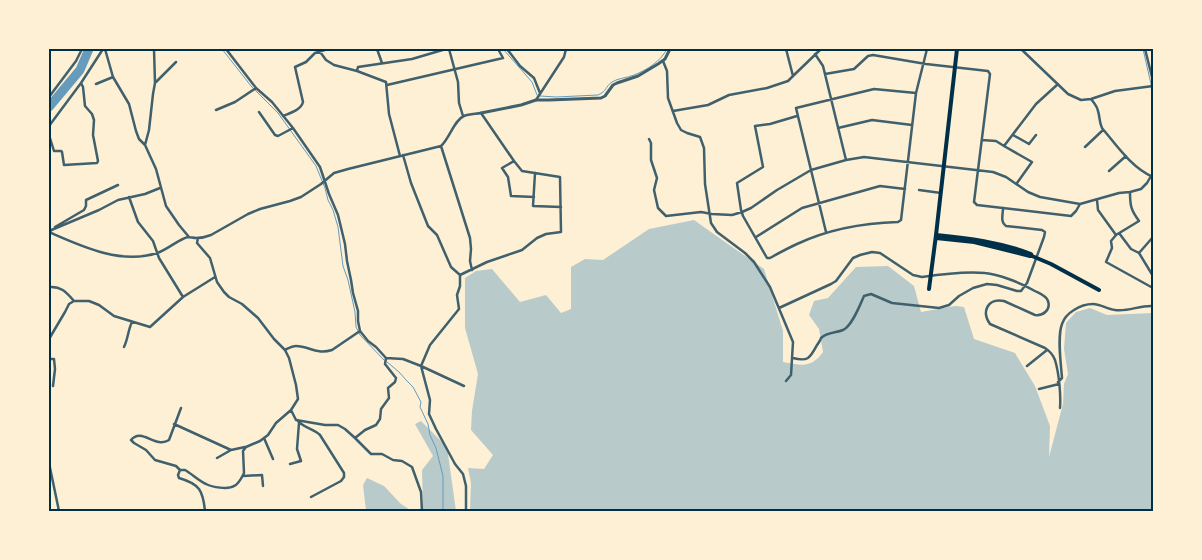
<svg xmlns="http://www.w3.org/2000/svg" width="1202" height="560" font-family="Manrope,sans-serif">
<rect width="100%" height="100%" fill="#fdf0d5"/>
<path fill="#b9caca" d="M694,220L725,242L764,269L783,331V362C801,365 811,369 823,352L819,329L809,315L814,301L828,298L856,267L888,266L914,286L921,312L955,306L964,307L974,339L1015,353L1035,386L1050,426L1049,457L1063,404L1064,384L1068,374L1064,349L1066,323L1076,312L1090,308L1107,315L1153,313V511H470L471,483L468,468L484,469L493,455L471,430L472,411L478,374L465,328V278L476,271L492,269L520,302L546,295L561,313L571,309V267L585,259L603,260L649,229Z
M421,421L447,447L456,511H417L423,507L422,470L433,456L415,424Z
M367,478L384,486L401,504L412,511H366L363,485Z"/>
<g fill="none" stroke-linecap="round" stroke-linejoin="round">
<path stroke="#669bbc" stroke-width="1" d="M222,49L251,86L278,113L316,166L325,188L328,200L333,210L338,227L343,266L348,280L355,312L356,327L360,335L384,360
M503,49L532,82L537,95
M1143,49L1151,84L1153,111
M540,96L556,97L598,95C607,91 605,87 612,82C618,78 627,78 634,75C647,70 661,61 667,49
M387,362L399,372L407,381L413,387L421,402L420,407L428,424L430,435L436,448L443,476V511"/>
<path stroke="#669bbc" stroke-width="9" d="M49,107L80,70L89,49"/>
<path stroke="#3f606c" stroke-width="2.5" d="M105,49L113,77L129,104L136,131L139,139L145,145L156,169L166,206L179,225L189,237
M226,49L256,88L272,102L293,128L320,167L329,194L338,215L345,244L347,261L351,280L353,293L358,311V321L360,331L368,341L376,347L386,358L385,364L396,378L395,382L388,388L389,398L381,409L380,419L376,425L365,430L355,438
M318,49L326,60L334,65L357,71L386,82L389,114L400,156
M377,49L382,63
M449,49L458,82L459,103L463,116
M507,49L520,66L534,78L540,93
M786,49L793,76
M1021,49L1068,94L1081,100L1091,99L1115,91L1153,86
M1145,49L1153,81
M815,54L823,66L846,160
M663,61L667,71L668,98L677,123L681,130L687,133L700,137L704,148L705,184L711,223L717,232L745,253L754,262L770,287L793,342L791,375L786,381
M357,71L358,67L412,59L446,49
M825,74L854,69L868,56L873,55L926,64L988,71L990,74L974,202L977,205L1071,216L1076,211L1080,204
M156,82L176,62
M96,84L113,77
M387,85L503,58L498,49
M49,97L76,61L82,49
M1091,99C1094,103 1097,106 1098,111C1100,117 1099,122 1102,128C1117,146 1132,168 1153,177
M536,100L564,57L566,49
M216,110L235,102L256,88
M673,111L708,105L729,95L767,88L788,81L793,76L821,49
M259,112L275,135L278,136L293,128
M283,116C290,113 301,110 303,102L295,67L306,62L315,53L328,49
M797,116L770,124L755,126L763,167L737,183L741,210L743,216L767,258H770C779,253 788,248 797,244C829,229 863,223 898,222L901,220L916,93L927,49
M49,126L81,83L103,49
M838,128L872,120L912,125
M49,135L54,151H61L62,152L64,165L97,163L98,161L93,135L94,120L92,114L85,106L83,87L81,83
M1013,135L1029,144L1036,135
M649,139L651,143V160L657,178L654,190L658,208L666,216L701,212L712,214L732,215L742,212L751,208L777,190L811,170L846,160L864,157L993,172L1006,177L1028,192L1040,197L1080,204L1119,193L1130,192L1141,189L1147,183L1151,176
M982,140L996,141L1004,146L1032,162L1017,183
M145,145L149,130L153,94L155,83L154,49
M441,146L470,238L471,249L470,261L472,270
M1004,146L1036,104L1058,84
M1085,147L1103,130
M403,155L411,183L428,226L437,235L451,267L460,275
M514,161L502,168L508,177L511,196L534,197
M1109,171L1126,156
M535,173L533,206L561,207
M919,190L941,193
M129,197L138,222L153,241L159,258L183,297
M1097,200L1098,210L1116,235L1111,241L1112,248L1106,262L1153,288
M55,227L84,210L86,206V200L118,185
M49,231L99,210L118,200L145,194L160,188
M49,232C81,246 121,265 157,253C167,250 179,239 188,237C190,237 194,238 196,238C202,238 206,237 211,235L248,214L260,209L290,201L301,197L321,184L334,173L348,169L441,146C450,138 454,120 464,116C469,114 476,114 481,113L514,161L522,171L560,177L561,232L546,234L537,238L522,250L487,262L460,275
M826,232L796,108L874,89L916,93
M1119,233L1131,249L1139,253L1153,276
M1116,235L1139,221C1131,210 1130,206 1130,192
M756,237L802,208L880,186L905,189
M1139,253L1153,237
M460,275V286L457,295L459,309L430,345L421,366L430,400L429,414L436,429L455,464L463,474L466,486V511
M49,287C61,286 66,292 74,301
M779,308L831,284L836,281L853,258L860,255L872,252L880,253L913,275L922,277C942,274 965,271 985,273C998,274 1021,283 1033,290C1038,293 1046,295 1048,301C1051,310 1043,316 1035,315L1004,301C988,298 981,311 990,324L1045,348C1050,351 1053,355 1055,360C1059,373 1061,395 1060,408
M49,339L65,312L69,304L74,301H89L99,305L114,316L150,327L183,297L215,277
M124,347C128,339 128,330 132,322
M285,350C289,348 292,346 296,346C309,346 316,355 332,350L360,331
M386,358L403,359L421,366L464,386
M793,358C808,362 810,358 817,345C818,344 821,339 821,338C827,332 836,333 843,330C852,326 860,305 864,296L871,294L892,303L939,308L949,305L959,296L973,288L987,284L997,285L1017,291H1021L1027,283L1044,237L1045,232L1042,230L1006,226C1000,222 1003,215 1003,208
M49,359H54L55,369L53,386
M1027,366L1047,350
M1058,382L1062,378C1061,364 1057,337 1062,324C1064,318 1069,313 1074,310C1080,306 1086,304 1093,304C1100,304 1107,309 1115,310C1128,312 1140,305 1153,306
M1039,389L1059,384
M181,408L169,440C155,449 142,427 131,440L134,443L146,450L155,460L176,466L180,470H185C192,474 199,481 206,484C212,487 228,490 234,486C239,484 242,477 244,473L243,451L246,447L260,441L268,435L276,423L291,410L298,399L296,385L289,358L285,350L274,339L258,318L242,304L229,297L224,292L217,282L210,258L197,243L198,238
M291,410L296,420L325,425H338L345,429L355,438L371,454H382L393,460L402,461L412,467L421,492L422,511
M297,420C303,428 313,428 320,435L344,473V477L341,481L311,497
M174,424L231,450L245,447
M264,438L273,459
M217,458L231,450
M49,463L59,511
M290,464L301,461L297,449L299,423
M180,470L178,475L179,478C200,484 203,491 205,511
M243,476L262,475L263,486"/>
<path stroke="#3f606c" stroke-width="3" d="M481,113L521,105L536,100H549L601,98L605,96L613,85L617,83L638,76L658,64L665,59L670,49"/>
<path stroke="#003049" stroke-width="4" d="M936,235L957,49"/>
<path stroke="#003049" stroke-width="4" d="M936,238L974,242L1030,256
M929,289L936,235C968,238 1000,242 1031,254L1032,256L1051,264L1099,290"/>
</g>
<rect width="1202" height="560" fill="none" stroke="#fdf0d5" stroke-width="100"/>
<rect x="50" y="50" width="1102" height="460" fill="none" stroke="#003049" stroke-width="2"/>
</svg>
